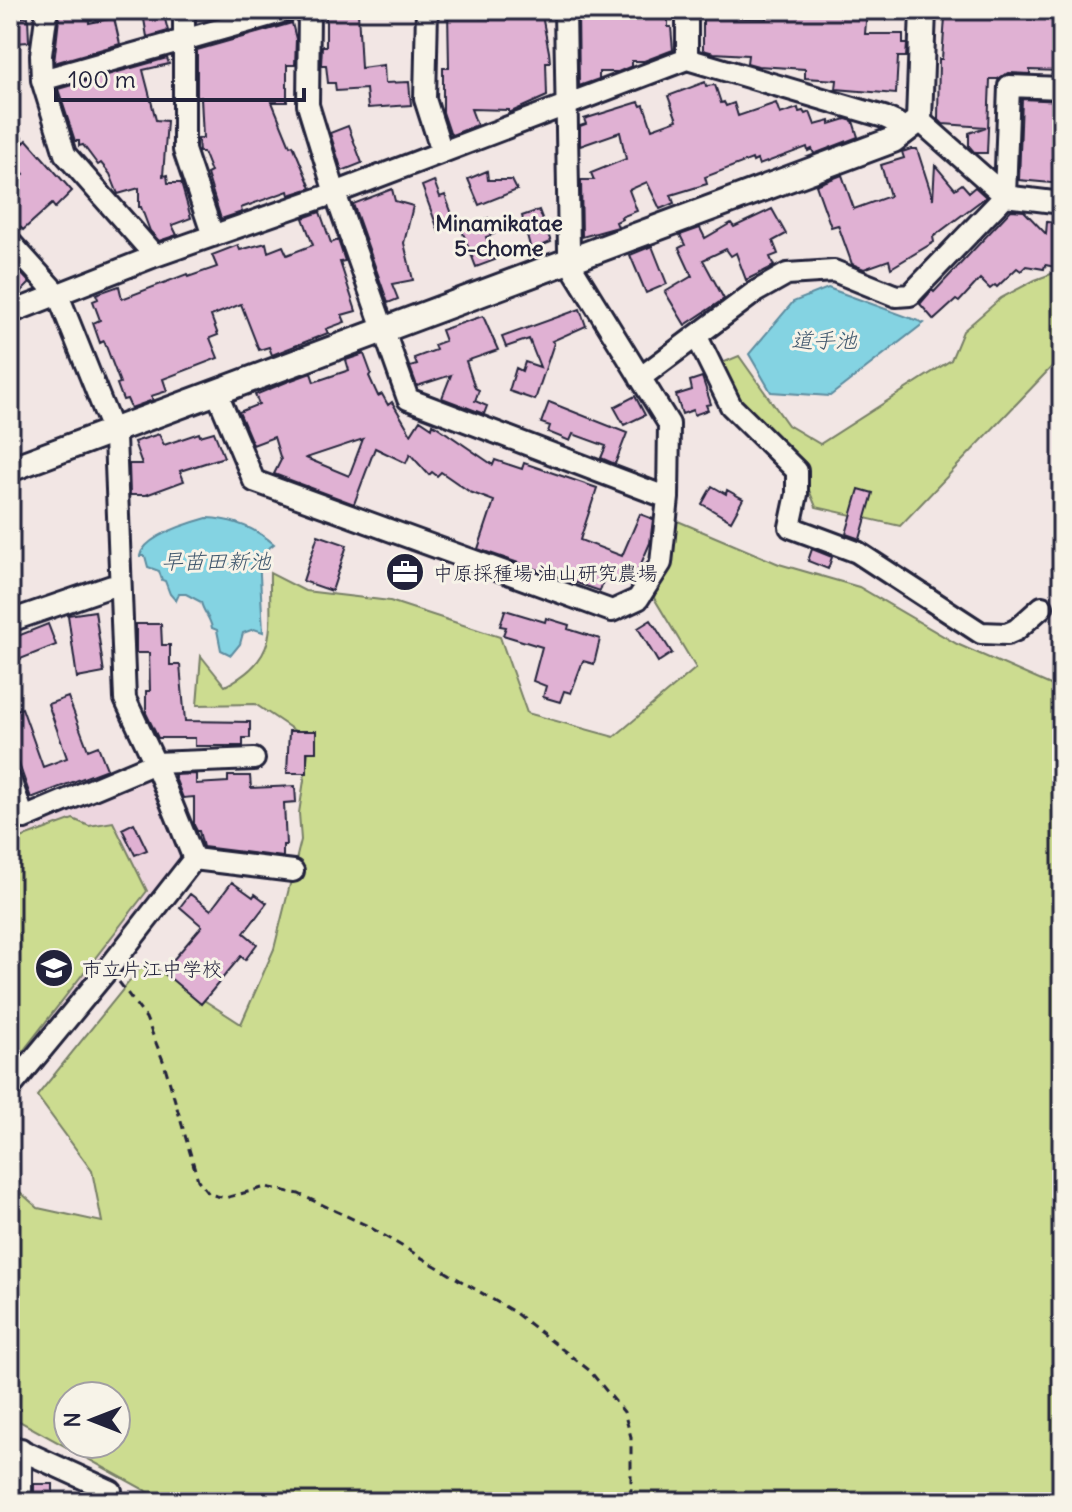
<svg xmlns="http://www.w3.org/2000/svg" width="1072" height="1512" font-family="Delius,'Klee One',sans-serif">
<rect width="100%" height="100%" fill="#f2e6e4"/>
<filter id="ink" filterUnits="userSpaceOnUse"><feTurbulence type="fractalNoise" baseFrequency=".0125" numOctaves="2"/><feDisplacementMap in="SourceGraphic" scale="16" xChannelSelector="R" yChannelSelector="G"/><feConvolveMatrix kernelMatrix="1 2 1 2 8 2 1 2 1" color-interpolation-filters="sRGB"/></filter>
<g filter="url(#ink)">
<path fill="#edd6df" d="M147,778L185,856L10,1079V808L18,826Z"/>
<path fill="#ccdc90" stroke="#777f66" stroke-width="2" fill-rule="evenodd" d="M1062,270V356L900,526L816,507L798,464L743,407L731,390L722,363L739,356L788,425L820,444L951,360L963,331L1001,298L1035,280Z
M673,519L779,564L859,587L957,644L1062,690V1502H166L10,1416V1183L38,1208L102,1222L92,1171L37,1096L145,962L241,1024L274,949L301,840L299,813L310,741L255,704L197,705L201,656L225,686C281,658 269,627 270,573L305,591L390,601L500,637L527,713L614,737L696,668L654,598ZM68,1396H116V1444H68Z
M73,819L89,826L113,822L147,891L10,1068V842Z"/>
<path fill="#84d3e2" stroke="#5d8c9f" stroke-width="2" d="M828,288L924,323L830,396L771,392L749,354L793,302Z
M207,518C232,519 255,528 274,544L259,556L263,632L254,629L243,633L240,644L231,655L221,650L217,630L212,628C210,617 203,612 201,602L186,594H179L176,601L170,594L165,581L162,580L159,571L148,567L145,556H140C144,536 189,523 207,518Z"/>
<path fill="#e0b1d3" stroke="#22223b" stroke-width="2" fill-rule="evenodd" d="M60,10H88L89,23L114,18L120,44L54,63Z
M448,10H480V18H508L506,10H541L549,52L550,62H546L547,96L509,113V110L471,109L477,125L452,135L450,133L443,112V68H449Z
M578,10H668V27H671L673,50L644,61H632V66L618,72H599V79L579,86Z
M768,10H867L865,34H903V44H907L906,57H898L896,94L836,89L837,80L805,78V69L758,66L747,63L748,55L714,53L703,50V15L724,13V17L767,19Z
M972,10H1045L1053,12L1052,15L1062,18V71L1030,70V74L1009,73L998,79H990L987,153H975L969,146V133L986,127L943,124L938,119L939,59H942L945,18L970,19Z
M358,11L361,68L384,65L385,83L409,82L411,105L368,108L366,89L336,91L335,83H328L326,65H321L322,46H326V16Z
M164,15L168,31L147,37L144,19Z
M28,17L29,42L14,43L13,18Z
M292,23L296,39L295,65H287V102H272L290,146L293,145L311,188L289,195L288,191L241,208L242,212L221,219L207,174L211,172L203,152H199L198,139L203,138L201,97H197V50Z
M167,58L169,64L143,70L156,120L167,121L163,176L167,175L168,183H181L191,218L172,225L177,235L159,241L150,231L141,207H139V188L118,194L110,174L101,163L98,165L83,145L79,146V141H75L58,89Z
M705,82L706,86L715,85L721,103L724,102L726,106L734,103L738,116L776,103L780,114L798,108L799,112L803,111L805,114L810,112L815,125L830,121V124L846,119L853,121L858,137L814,154L812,149L808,151L807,147L759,165L757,160L753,162L752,159L705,177L707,184L671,195L674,203L660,209L647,182L629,190L637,211L621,217L622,219L616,222L618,227L582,237L581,180H594L591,173L626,159L620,132L580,146V126L586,124L584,119L639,102L641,106L644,105L652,129L677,120L668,96Z
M1022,99L1062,101V184L1019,180Z
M10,110L24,143L27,140L72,191L55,208L52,204L23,230L10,216V187L24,174L10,158Z
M348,126L362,163L342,171L330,133Z
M911,149H917L933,199L935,165L955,189L962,184L969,192L975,187L986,197L933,237L934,242L891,268L889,260L864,269L852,264L838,225L831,227L816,185L842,175L854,209L890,196L881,165L904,158L902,152Z
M487,171L488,180H512L517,190L479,205L468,179Z
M434,181L440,197L445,195L456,225L439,232L422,186Z
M392,189L395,201L413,206L404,243L413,280L392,284L398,299L388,303L353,204Z
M772,209L786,234L773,241L778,254L770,257L774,266L746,280L736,253L731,256L726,249L703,260L724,299L685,325L665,292L692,276L679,248L685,245L680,235L700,228L705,238L731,223L734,227Z
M539,210L551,242L531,250L522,216Z
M1011,210L1024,211L1046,234L1047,222L1062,224L1056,267L1045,265L1044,269L1026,266L1021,271L1017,268L997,287L995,285L990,289L980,279L959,302L956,300L934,320L920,304L932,290L934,292Z
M320,212L331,243L338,240L345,261L340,262L356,311L342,315L345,322L326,329L328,333L272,355L269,347L259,350L241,304L211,316L218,335L210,338L218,358L163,379L167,391L151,396L153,400L131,408L127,399L123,400L117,384L120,383L104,341L100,343L93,323L100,320L93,301L98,299L96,294L119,286L122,299L187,274L188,277L217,267L212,255L238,245L240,250L266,243L268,252L283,246L287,255L313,245L303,218Z
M488,218L494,234L486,237L495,260L476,267L461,228Z
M652,246L667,284L646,293L630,255Z
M15,267L30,283L17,296L10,299V273Z
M580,309L586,326L552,341L554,343L535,400L509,391L516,368L522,371L525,362L540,367L529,339L506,347L502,337Z
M483,316L498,350L466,361L475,388L479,390L475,401L487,406L484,414L442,398L451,375L417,386L410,367L417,365L414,358L436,350L434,345L445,341L441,330Z
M364,354L371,373L369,376L378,396L382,394L388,405L392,402L411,434L420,420L432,428L433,424L493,465L495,460L522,469L524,463L597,488L580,540L622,556L640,514L653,519L650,543L632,585L605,575L600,591L478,549L494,501L470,492L441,472L437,476L432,472L429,475L410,454L406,463L375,448L354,504L274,474L281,460L274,437L253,445L239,412L259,404L255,395L289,381L311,373L314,382L349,370L346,360ZM363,439L349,476L306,458Z
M702,377L711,404L706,405L708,410L694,415L693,410L682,414L676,395L692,390L690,381Z
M635,396L645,415L624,425L614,407Z
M549,402L627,433L615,464L601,458L606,446L573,434L570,441L548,432L550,426L541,423Z
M214,432L224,457L180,471L184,481L146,495H130L129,464H142L134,442L159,434L164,445L199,433L200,436Z
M712,486L726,494L727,490L743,499L731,521L702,504Z
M859,489L873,493L860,539L846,534Z
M318,535L347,545L332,591L303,581Z
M812,549L832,557L828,569L808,561Z
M505,610L545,622L546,618L569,625L568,629L600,639L594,664L583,661L571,693L564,691L560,702L543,697L546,686L533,681L542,647L503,635L506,627L500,626Z
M95,611L104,673L77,678L68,615Z
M651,620L672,653L658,662L638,628Z
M48,624L56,645L18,660L10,639Z
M136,624H161L162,645H170V665H180L185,721L250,722V738H243V746H195V738H158L146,713V691H150L149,653H136Z
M68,697L88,750L98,746L107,769L31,798L10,739V712L22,708L43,767L67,758L48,704Z
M289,731H316V752H307V773H287Z
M196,774V784L228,782V776H250L251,788L295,786L296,802L284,803L286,845H283V857L203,847L199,831H197L194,825V797L183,798L174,775Z
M134,823L147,850L135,855L122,829Z
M232,882L253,897L255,894L267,903L244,933L257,944L245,960L241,956L201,1004L163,972L202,926L180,907L190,894L211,910Z
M34,1484H53V1502L34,1501Z"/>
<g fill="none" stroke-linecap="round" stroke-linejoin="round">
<g stroke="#22223b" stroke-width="26">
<path id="minor" d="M47,10L41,55L42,80L65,154L155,256
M184,10V150L213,236
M309,10L308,105L335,193L408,399L668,498
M427,10L425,99L442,152
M687,59V10
M42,80L289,10
M919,120L1005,196L1062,203
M10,242L58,295L115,437L125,699L155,763L194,859
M10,313L155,256L335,193L687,59L884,117L897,123L903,134
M697,337L731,406L797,471V494L790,527L857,552L981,633L1007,634L1016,630L1042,607
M640,378L755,292L787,274L834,271L896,296L910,295L1005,196L1009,86L1062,88
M217,393L254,481L612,611L638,599L661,563L668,498L669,424L575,272L569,251L565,10
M10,621L112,586L120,589
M10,780L24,818L155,763L254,759
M10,1088L109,968L194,859L293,871
M10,1445L111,1491L110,1502
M21,1502V1449"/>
</g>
<g stroke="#22223b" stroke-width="30">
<path id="tertiary" d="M10,469L893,140L919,120L923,10"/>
</g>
<path stroke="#22223b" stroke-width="3" stroke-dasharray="8 6" stroke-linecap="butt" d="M119,982L146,1018L164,1063L198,1180L209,1194L225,1198L266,1187L299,1194L366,1225L514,1312L589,1370L624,1412L631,1437V1502"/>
<use href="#minor" stroke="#f7f3e8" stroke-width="20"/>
<use href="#tertiary" stroke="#f7f3e8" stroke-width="24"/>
</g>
</g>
<defs>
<g id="office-disc" transform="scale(2)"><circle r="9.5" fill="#22223b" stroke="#f7f3e8"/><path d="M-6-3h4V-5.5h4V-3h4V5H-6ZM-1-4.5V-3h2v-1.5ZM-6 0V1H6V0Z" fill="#fff"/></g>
<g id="school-disc" transform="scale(2)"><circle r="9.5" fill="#22223b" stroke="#f7f3e8"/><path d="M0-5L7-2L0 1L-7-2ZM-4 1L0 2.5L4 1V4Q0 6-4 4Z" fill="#fff"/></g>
</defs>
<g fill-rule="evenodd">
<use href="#office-disc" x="405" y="572"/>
<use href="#school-disc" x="54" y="968"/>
</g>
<g text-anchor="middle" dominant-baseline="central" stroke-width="6" stroke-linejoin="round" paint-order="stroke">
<g font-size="20" fill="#22223b" stroke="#f7f3e8" text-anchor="start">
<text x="433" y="572">中原採種場 油山研究農場</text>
<text x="82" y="968">市立片江中学校</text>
</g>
<g font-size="22" font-weight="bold" fill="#22223b" stroke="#f7f3e8">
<text x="499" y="223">Minamikatae<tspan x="499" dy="25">5-chome</tspan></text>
</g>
<g font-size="22" font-style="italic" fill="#3f576d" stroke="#f7f3e8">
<text x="824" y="340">道手池</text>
<text x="216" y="561">早苗田新池</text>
</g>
</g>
<rect width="1072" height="1512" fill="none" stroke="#f7f3e8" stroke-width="40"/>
<rect x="20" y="20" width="1032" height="1472" fill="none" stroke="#22223b" stroke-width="3" filter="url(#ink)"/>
<g transform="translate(92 1420) rotate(270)"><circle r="38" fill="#f7f3e8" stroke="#a29fa3" stroke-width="2"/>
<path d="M0-6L14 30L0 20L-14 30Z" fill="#22223b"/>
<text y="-12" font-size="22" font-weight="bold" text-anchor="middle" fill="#22223b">N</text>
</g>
<path d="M56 88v12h248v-12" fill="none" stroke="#22223b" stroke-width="4"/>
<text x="68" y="88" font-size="24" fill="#22223b" stroke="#f7f3e8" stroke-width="6" paint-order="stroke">100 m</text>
</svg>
